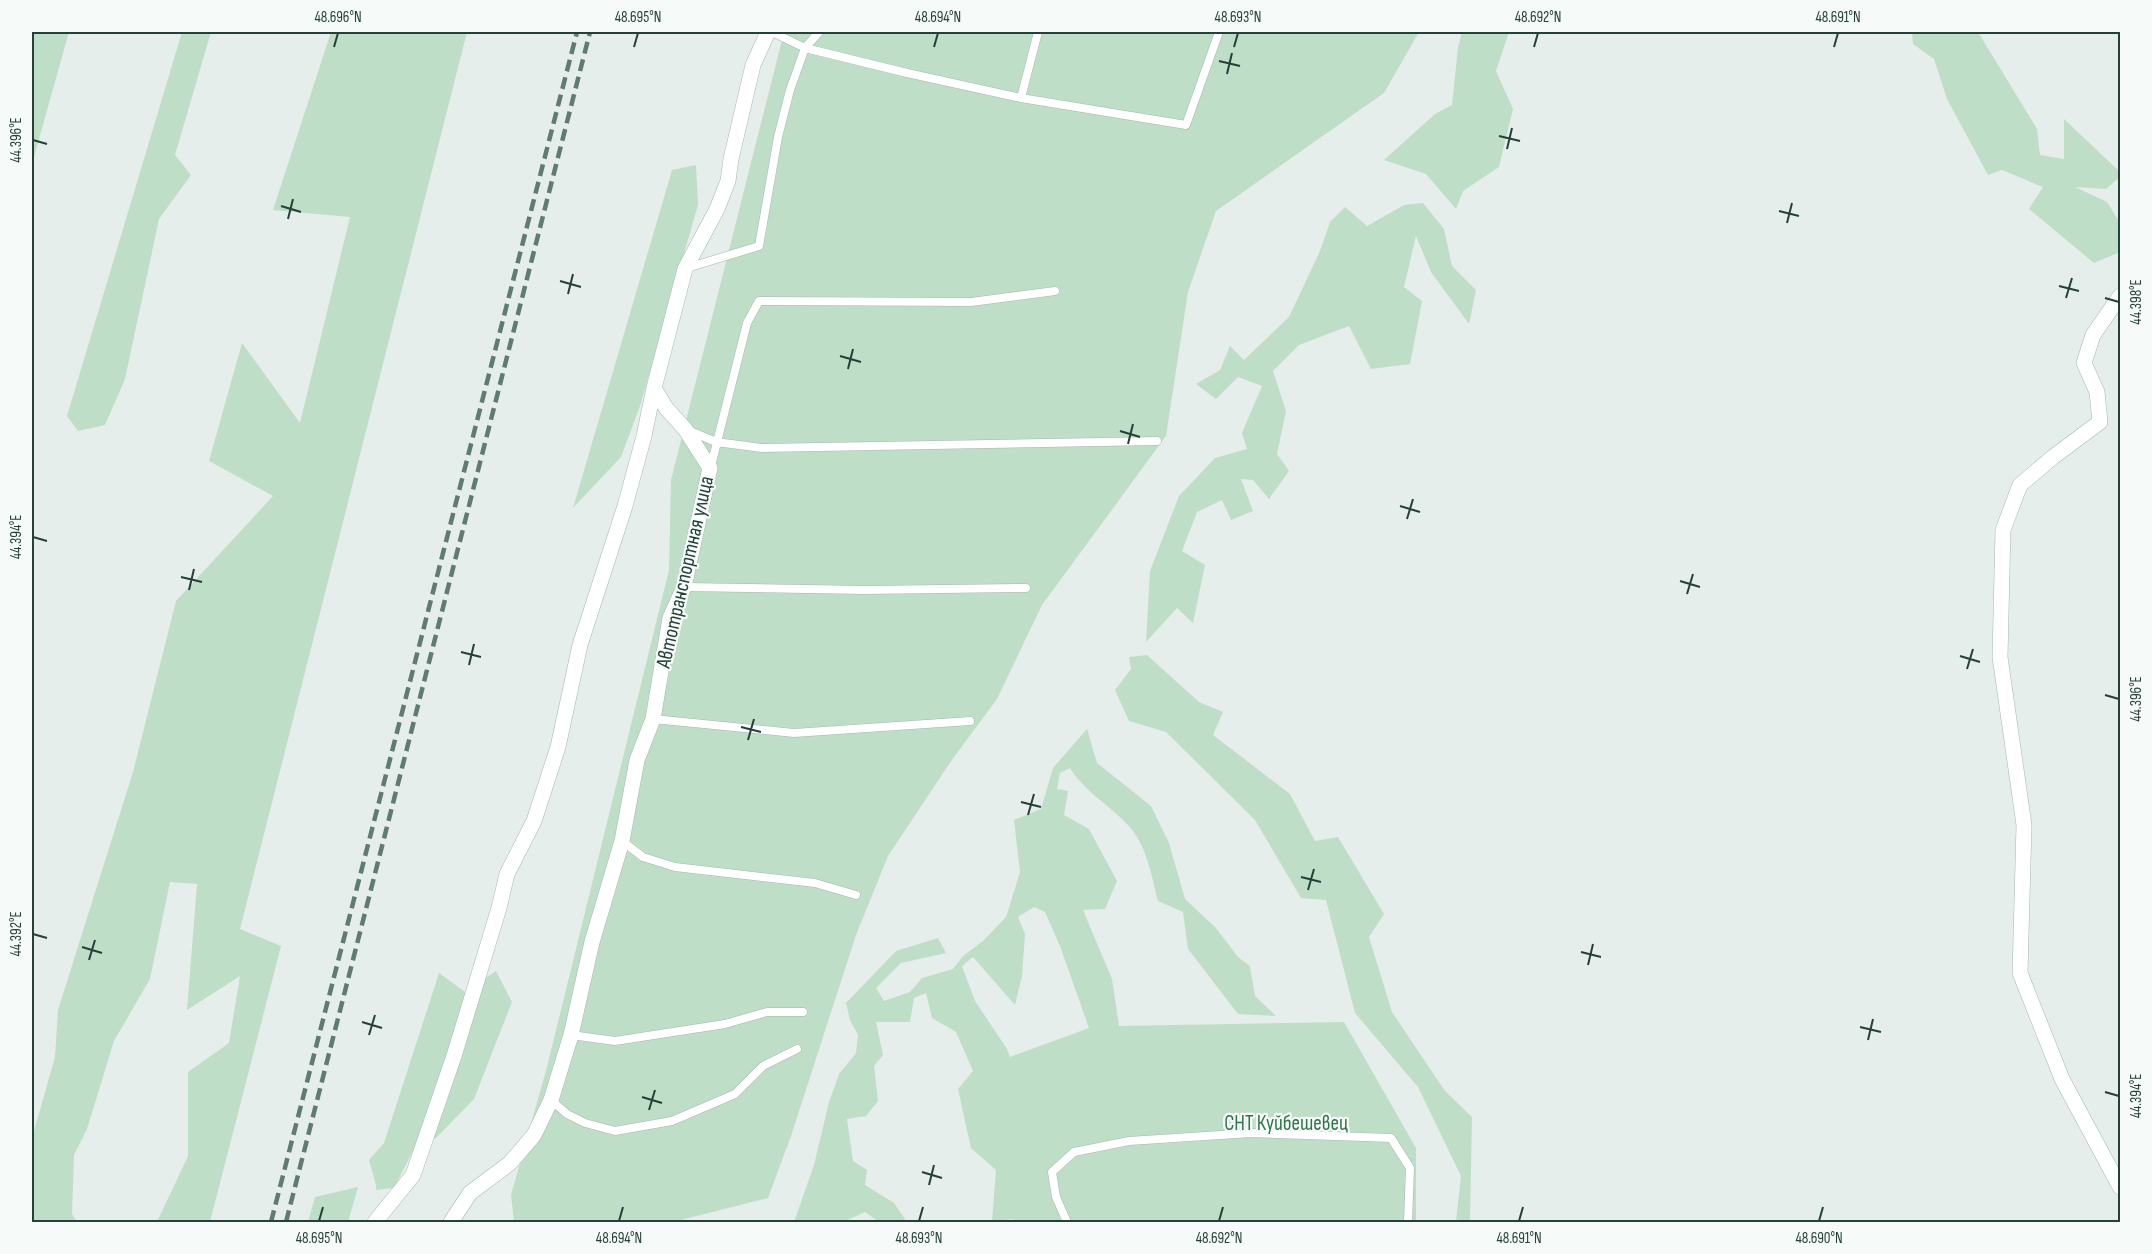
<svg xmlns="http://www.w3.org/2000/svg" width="2152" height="1254" font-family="'Sofia Sans Condensed',sans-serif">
<rect width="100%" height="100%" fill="#e5eeea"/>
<path fill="#bfdec7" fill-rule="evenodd" d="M32,32H69L32,164Z
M182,32H211L175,155L191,175L159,219L125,379L105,425L78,431L67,416Z
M331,32H467L240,929L281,946L210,1222H157L188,1156V1072L229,1043L240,976L187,1010L197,884L170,882L150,979L114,1041L87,1129L74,1155L72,1214L77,1222H32V1138L55,1057L58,1010L133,772L176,601L273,496L209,461L242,343L300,423L350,217L273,210Z
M784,32H1419L1384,93L1216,211L1188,292L1166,436L1042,605L997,699L949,764L888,856L856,935L791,1136L768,1198L673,1222H514L511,1195L547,1067L669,570L671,480Z
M1462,32H1509L1496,71L1513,109L1499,167L1463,191L1456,209L1426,174L1384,160L1435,114L1452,105L1458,48Z
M1912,32H1978L2037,129L2040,155L2064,159V119L2120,172V177L2106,189L2075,187L2107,202L2117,218L2120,217V252L2094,263L2029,209L2043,187L2002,170L1988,175L1947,99L1934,59L1913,44Z
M696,165L698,205L640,406L621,457L573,508L672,170Z
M1423,203L1444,229L1452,266L1476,290L1469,324L1431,272L1416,236L1404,287L1422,301L1410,364L1371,369L1349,326L1299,345L1273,371L1286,411L1277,454L1289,471L1269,499L1253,480L1241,479L1253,511L1231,520L1222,500L1197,512L1182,551L1205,565L1193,623L1177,608L1146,642L1150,571L1179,496L1215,458L1247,449L1242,433L1262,386L1238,377L1216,399L1196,384L1220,370L1230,346L1244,360L1289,317L1320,251L1330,222L1345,207L1367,226L1404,205Z
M1147,655L1199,702L1223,712L1213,735L1290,794L1315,841L1338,837L1384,914L1369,937L1392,1012L1445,1091L1472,1117L1470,1222H1456L1461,1176L1418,1087L1355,1013L1326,900L1301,898L1255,820L1166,732L1129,721L1115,690L1131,669L1129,657Z
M1087,729L1097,763L1151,806L1169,843L1185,899L1216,928L1238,957L1250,966L1255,996L1276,1016L1238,1014L1188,949L1183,912L1158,901C1151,874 1147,845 1127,824C1109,805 1084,791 1070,768L1060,773L1057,789L1068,791L1064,815L1089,829L1117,881L1105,909L1083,910L1112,979L1119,1026L1344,1022L1416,1148V1222H1016L1012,1219L992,1222L996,1170L971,1148L958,1089L973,1071L956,1032L932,1018L926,993L914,998L910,1022H876L883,1055L874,1066L878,1101L866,1116L847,1119L853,1161L867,1170L865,1185L894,1203L907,1222H879L865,1212L843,1222H794L814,1165L829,1102L839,1074L856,1053L858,1035L850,1020L846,1003L896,951L938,938L946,953L901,963L876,988L884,1001L910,992L922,978L953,969L963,956L983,941L1006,917L1020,872L1014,820L1041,809L1053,768ZM1034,907L1045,912L1060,946L1089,1028L1010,1057L1007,1049L975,1001L962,966L973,957L1015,1005L1022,976L1025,934L1018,917Z
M496,971L512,1002L474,1099L436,1138L417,1143L394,1188L376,1190V1185L369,1160L384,1143L439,973L465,992Z
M358,1187L348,1222H308L315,1197Z"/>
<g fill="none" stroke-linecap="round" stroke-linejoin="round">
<g stroke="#a7b6b1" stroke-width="9">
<path id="service" d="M772,32L805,48L907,73L1021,98L1186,125L1219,32
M1021,98L1038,32
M687,268L759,246L778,137L790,90L805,48L819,32
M690,431L716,442L762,448L1157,441
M711,466L747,323L759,301L971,302L1055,291
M684,587L866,590L1026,588
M653,719L794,733L970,721
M622,841L643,857L675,867L815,883L856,895
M571,1035L615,1041L725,1024L767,1012H803
M551,1100L567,1114L585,1123L615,1131L672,1121L735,1094L763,1066L797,1049
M1067,1222L1056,1197L1052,1172L1074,1152L1129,1141L1251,1133L1391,1138L1410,1168L1408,1222"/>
</g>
<g stroke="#a7b6b1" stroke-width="16">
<path id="minor" d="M2120,296L2093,335L2084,363L2097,392L2100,422L2053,457L2020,485L2003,530L2000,657L2024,825L2020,973L2062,1079L2120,1187
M375,1222L413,1175L454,1056L499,908L507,874L534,821L558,747L580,645L625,506L644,436L654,388
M451,1222L470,1193L510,1163L534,1135L551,1100L571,1035L592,942L622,841L637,760L653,719L670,618L684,587L710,468L685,429L666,408L654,388L685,269L717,209L728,181L731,159L753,65L768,32"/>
</g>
<use href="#service" stroke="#fff" stroke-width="8"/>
<use href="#minor" stroke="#fff" stroke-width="15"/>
<path stroke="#5f7b73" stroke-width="4.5" stroke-dasharray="12 6" stroke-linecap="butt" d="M271,1222L577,32
M286,1222L590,32"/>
</g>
<path fill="none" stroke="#244038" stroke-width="2" d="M334,47L338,33M634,47L638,33M934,47L938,33M1234,47L1238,33M1534,47L1538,33M1834,47L1838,33M1219,61L1240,66M1227,74L1232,53M1499,136L1520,141M33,140L47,144M1507,149L1512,128M281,206L301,212M1779,211L1799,216M288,219L293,199M1787,223L1792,203M560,281L581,287M2059,286L2079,291M568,294L573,274M2066,298L2072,278M2105,298L2119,302M840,356L861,362M848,369L853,349M1120,431L1140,437M1128,444L1133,424M1400,506L1420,512M1407,519L1413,499M33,537L47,541M181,577L202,582M1680,581L1700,587M189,590L194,569M1687,594L1693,574M461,652L481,657M1960,656L1980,662M469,665L474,644M1967,669L1973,649M2105,695L2119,699M741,727L761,732M748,740L754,719M1021,802L1041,807M1028,815L1034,794M1301,877L1321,882M1308,890L1314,869M33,934L47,938M82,947L102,953M1581,952L1601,957M89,960L95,940M1588,965L1593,944M362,1022L382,1028M1860,1027L1881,1032M369,1035L375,1015M1868,1040L1873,1019M2105,1092L2119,1096M642,1097L662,1103M649,1110L655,1090M922,1172L942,1178M929,1185L934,1165M319,1221L323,1207M619,1221L623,1207M919,1221L923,1207M1219,1221L1223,1207M1519,1221L1523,1207M1819,1221L1823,1207"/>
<g text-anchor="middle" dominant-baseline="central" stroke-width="4.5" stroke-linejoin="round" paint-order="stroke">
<g font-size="21" fill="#244038" stroke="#f6faf8">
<text transform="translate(685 572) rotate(-77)">Автотранспортная улица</text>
</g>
<g font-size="21" fill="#30754a" stroke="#f6faf8">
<text x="1286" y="1123">СНТ Куйбешевец</text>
</g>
</g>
<rect width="2152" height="1254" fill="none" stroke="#f6faf8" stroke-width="66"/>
<rect x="33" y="33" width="2086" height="1188" fill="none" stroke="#244038" stroke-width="2"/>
<g font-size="15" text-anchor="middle" fill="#244038">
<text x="338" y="22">48.696°N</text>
<text x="638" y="22">48.695°N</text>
<text x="938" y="22">48.694°N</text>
<text x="1238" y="22">48.693°N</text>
<text x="1538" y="22">48.692°N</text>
<text x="1838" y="22">48.691°N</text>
<text transform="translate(16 140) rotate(-90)" y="5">44.396°E</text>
<text transform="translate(2136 302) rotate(-90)" y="5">44.398°E</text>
<text transform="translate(16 537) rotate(-90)" y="5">44.394°E</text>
<text transform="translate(2136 699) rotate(-90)" y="5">44.396°E</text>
<text transform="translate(16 934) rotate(-90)" y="5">44.392°E</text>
<text transform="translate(2136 1096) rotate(-90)" y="5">44.394°E</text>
<text x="319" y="1243">48.695°N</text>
<text x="619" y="1243">48.694°N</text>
<text x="919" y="1243">48.693°N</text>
<text x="1219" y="1243">48.692°N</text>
<text x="1519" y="1243">48.691°N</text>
<text x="1819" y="1243">48.690°N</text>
</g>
</svg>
